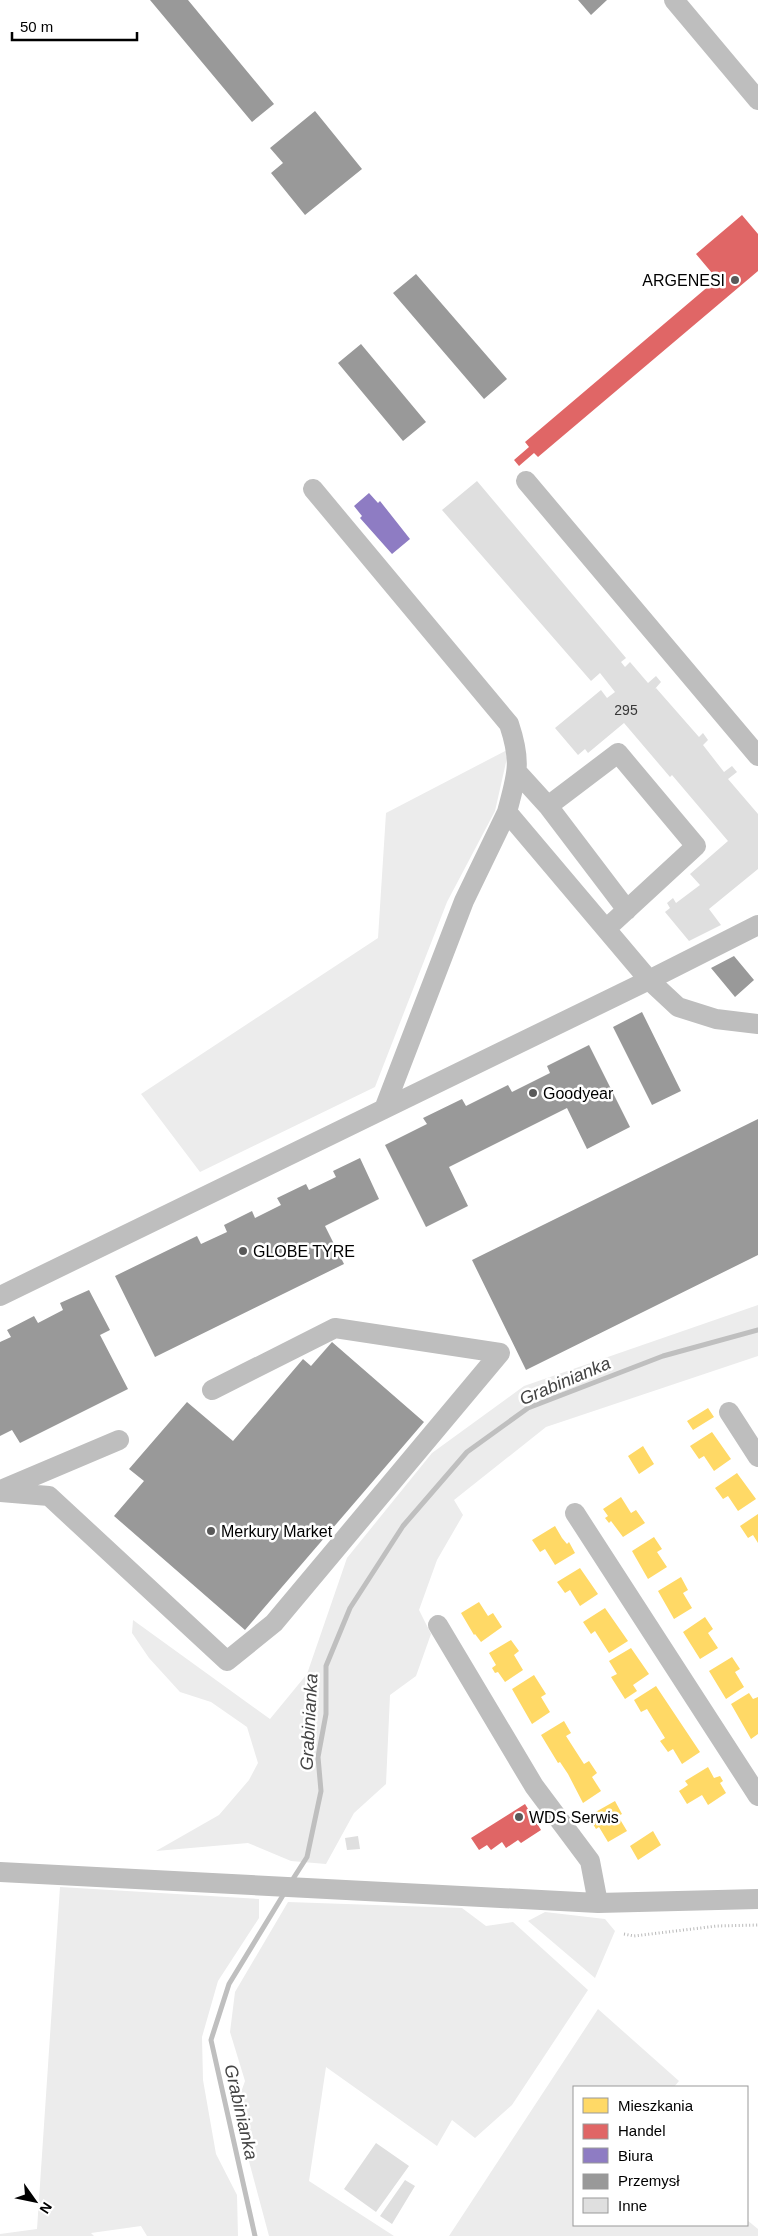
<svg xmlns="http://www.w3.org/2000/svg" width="758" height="2236" font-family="Helvetica,sans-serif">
<rect width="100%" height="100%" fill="#fff"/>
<path fill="#ececec" d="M509,749L495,811L447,902L375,1087L200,1172L141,1094L378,938L386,813Z
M758,1305V1356L546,1427L454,1500L463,1515L437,1560L419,1610L431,1634L416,1676L390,1695L386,1784L354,1813L326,1864L291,1861L248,1843L156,1851L219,1815L249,1780L258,1763L247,1727L211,1702L180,1692L149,1658L132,1633L133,1620L270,1719L307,1674L347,1558L432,1453L524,1386Z
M60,1887L259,1899V1918L218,1981L202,2037L203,2080L216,2154L237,2195L238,2236H147L141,2226L91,2233L94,2236H0V2234L37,2229Z
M288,1902L462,1908L486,1926L513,1922L588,1990L512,2105L475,2138L452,2120L437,2146L326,2067L309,2181L394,2236H269L235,2109L245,2081L230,2032L235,1992Z
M545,1912L605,1919L615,1931L595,1978L528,1921Z
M598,2009L679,2081L674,2087H574V2225H747V2220L758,2229V2236H449Z"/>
<path fill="#ffd966" d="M708,1408L714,1417L693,1430L687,1421Z
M712,1432L731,1459L714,1471L704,1456L699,1459L690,1446Z
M643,1446L654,1464L639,1474L628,1456Z
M737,1473L756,1499L738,1511L728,1496L723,1499L715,1488Z
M621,1497L631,1513L636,1510L645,1523L623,1537L611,1521L609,1523L605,1518L608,1516L603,1509Z
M758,1514V1543L753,1535L748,1538L740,1526Z
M555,1526L562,1538L567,1544L569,1542L575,1553L555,1565L545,1549L540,1552L532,1540Z
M654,1537L662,1549L657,1552L667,1567L648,1579L632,1551Z
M580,1568L598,1594L580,1606L570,1590L565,1593L557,1582Z
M681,1577L688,1590L683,1593L692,1608L674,1619L658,1591Z
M479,1602L488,1616L493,1613L502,1627L481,1642L475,1634L474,1635L461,1613Z
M605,1608L628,1641L609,1653L595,1631L591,1634L583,1622Z
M705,1617L713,1629L708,1633L718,1648L700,1659L683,1632Z
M511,1640L519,1651L514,1655L523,1670L505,1682L498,1672L495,1673L492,1668L496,1665L489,1653Z
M631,1648L649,1674L633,1685L637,1691L625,1699L611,1677L617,1674L609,1661Z
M732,1657L740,1669L735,1672L744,1687L726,1699L709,1671Z
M534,1675L546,1694L541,1697L550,1712L532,1724L512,1689Z
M656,1686L700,1752L682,1764L673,1749L668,1752L660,1741L665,1738L647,1709L641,1712L634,1700Z
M749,1693L753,1699L758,1697V1734L751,1739L731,1704Z
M564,1721L571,1733L566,1736L584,1764L589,1761L597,1773L592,1777L601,1791L583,1803L568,1774L560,1762L558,1763L541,1735Z
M708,1767L714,1778L720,1776L723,1781L720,1783L726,1793L708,1805L702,1795L687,1804L679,1791L688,1785L685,1781Z
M615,1801L622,1814L618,1816L627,1831L608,1842L599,1827L596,1829L593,1824L596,1822L592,1814Z
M653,1831L661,1845L638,1860L630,1846Z"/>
<path fill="#e06666" d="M742,215L758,234V271L538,457L534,453L519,466L514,460L529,447L525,442L717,279L696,254Z
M525,1804L541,1830L521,1843L518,1840L506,1848L502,1842L491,1850L487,1845L479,1850L471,1838Z"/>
<path fill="#8e7cc3" d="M369,493L378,503L380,501L410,539L392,554L360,518L362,516L354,506Z"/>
<path fill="#999" d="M150,0H188L274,104L252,122Z
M578,0H607L591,15Z
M315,111L362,169L305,215L271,173L283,163L270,148Z
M416,274L507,379L484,399L393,293Z
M361,344L426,422L403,441L338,363Z
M734,956L754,980L735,997L711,968Z
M642,1012L681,1091L652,1105L613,1027Z
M589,1045L630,1127L587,1149L567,1108L449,1167L468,1206L426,1227L385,1145L427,1124L423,1118L462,1099L466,1106L508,1085L512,1092L550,1073L547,1066Z
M758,1119V1255L526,1370L472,1260Z
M360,1158L379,1199L325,1226L344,1264L155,1357L115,1276L197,1236L201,1244L227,1232L224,1225L252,1211L255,1218L281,1205L277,1198L306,1184L309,1190L336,1177L333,1171Z
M89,1290L110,1330L100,1335L128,1389L20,1443L12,1430L0,1436V1342L11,1337L7,1330L34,1316L38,1323L63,1310L60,1303Z
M332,1342L424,1422L245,1630L114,1516L144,1481L129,1469L187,1402L233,1441L303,1359L311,1366Z"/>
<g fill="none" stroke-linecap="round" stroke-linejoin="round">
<path stroke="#bfbfbf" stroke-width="5" d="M291,1882L307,1857L321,1791L318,1757L326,1714V1666L350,1608L403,1526L467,1452L528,1408L663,1356L758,1330
M255,2236L211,2040L229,1984L285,1892"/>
</g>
<path fill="#dfdfdf" d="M477,481L626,658L621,662L625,667L630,662L648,683L656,676L661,682L654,690L656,688L699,737L703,733L708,740L703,745L724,772L732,766L737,772L728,779L758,814V869L709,909L721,925L689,941L665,912L670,908L667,903L673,898L676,903L700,885L690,874L728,841L672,775L670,777L624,723L588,753L585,749L578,755L555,728L601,690L607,698L615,692L600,673L591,681L442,510Z
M358,1836L360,1849L347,1850L345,1838Z
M376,2143L409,2166L376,2212L344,2189Z
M405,2180L415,2186L392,2224L380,2216Z"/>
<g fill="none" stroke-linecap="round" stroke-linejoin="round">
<path stroke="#b9b9b9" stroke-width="3" stroke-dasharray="1 2.5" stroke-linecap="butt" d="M624,1934L634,1936L717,1926L758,1925"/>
<path stroke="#bebebe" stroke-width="20" d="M674,0L758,100
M526,481L758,756
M313,489L509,724C522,763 517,774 507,812
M518,773L548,806
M758,925L649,980L678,1007L716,1019L758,1024
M607,928L696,846L618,753L548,806L627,910
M0,1296L649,980L507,812L464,901L384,1109
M729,1412L758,1457
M1,1490L119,1440
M0,1492L49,1496L227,1661L274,1623L500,1353L335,1328L212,1390
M575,1513L758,1796
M438,1625L534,1786L590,1861L598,1903
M0,1872L598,1903L758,1899"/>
</g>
<g fill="#595959" stroke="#fff" stroke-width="2">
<circle cx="735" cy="280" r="5"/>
<circle cx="533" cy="1093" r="5"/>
<circle cx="243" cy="1251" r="5"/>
<circle cx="211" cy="1531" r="5"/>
<circle cx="519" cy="1817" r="5"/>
</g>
<g text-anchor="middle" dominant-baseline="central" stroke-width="5" stroke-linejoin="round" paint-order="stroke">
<g font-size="14" fill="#383838">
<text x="626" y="710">295</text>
</g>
<g font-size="16" fill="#000" stroke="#fff" text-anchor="start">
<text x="725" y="280" text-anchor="end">ARGENESI</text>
<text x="543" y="1093">Goodyear</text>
<text x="253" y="1251">GLOBE TYRE</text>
<text x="221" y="1531">Merkury Market</text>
<text x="529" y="1817">WDS Serwis</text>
</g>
<g font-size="18" font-style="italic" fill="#444" stroke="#fff">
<text transform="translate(565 1381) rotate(-23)">Grabinianka</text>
<text transform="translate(309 1722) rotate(-87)">Grabinianka</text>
<text transform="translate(241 2112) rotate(77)">Grabinianka</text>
</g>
</g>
<rect x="573" y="2086" width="175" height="140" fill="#ffffff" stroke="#999999"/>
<rect x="583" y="2098" width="25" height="15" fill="#ffd966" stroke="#999999"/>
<text x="618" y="2111" font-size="15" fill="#000000">Mieszkania</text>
<rect x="583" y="2124" width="25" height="15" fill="#e06666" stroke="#999999"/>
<text x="618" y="2136" font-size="15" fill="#000000">Handel</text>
<rect x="583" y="2148" width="25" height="15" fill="#8e7cc3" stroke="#999999"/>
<text x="618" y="2161" font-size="15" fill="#000000">Biura</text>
<rect x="583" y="2174" width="25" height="15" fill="#999999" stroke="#999999"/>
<text x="618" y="2186" font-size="15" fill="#000000">Przemysł</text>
<rect x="583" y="2198" width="25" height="15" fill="#dfdfdf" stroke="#999999"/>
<text x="618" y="2211" font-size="15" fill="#000000">Inne</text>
<g transform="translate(35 2201) rotate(123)" stroke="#ffffff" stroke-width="4" paint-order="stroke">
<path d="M0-4L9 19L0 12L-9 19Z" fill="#000000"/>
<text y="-8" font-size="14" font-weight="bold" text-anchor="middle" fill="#000000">N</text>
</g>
<path d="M12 32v8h125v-8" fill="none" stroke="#000000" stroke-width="2.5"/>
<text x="20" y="32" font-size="15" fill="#000000" stroke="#ffffff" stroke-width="4" paint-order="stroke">50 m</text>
</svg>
